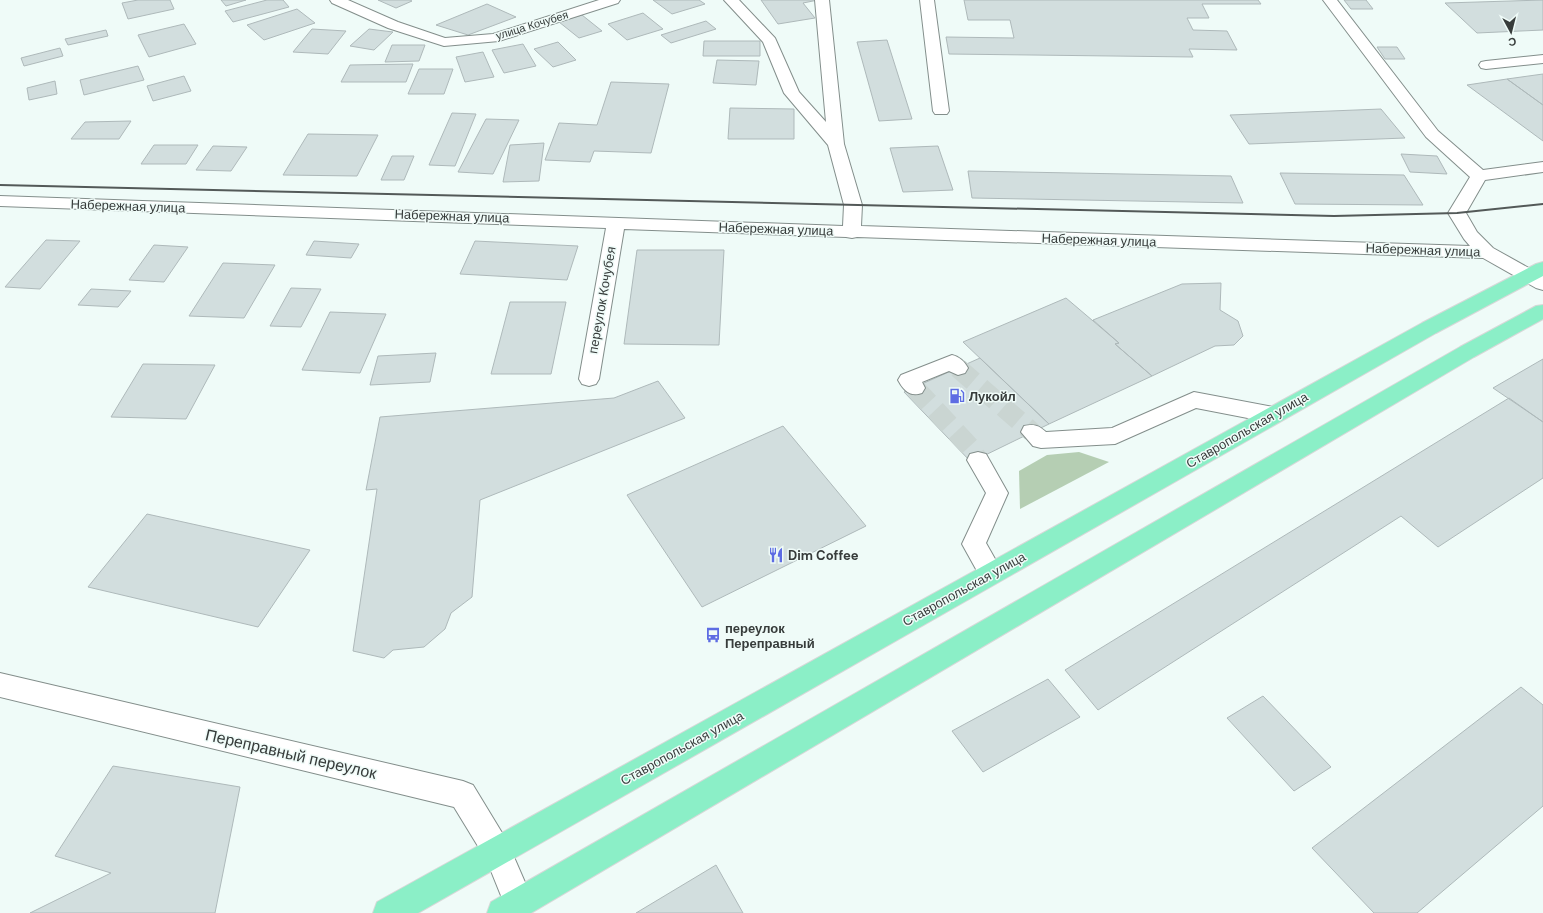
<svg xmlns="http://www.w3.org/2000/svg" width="1543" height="913" font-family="'DM Sans',sans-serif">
<rect width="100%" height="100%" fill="#effbf8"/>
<path fill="#b5ceb3" d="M1079,452L1109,462L1020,509L1019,471L1047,455Z"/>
<path fill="#d2dede" stroke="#aeb9ba" d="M138,0H170L174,9L128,19L122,3Z
M221,0H246L226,6Z
M267,0H283L289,7L233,22L225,11Z
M378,0H410L412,1L396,8Z
M653,0H699L705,4L672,14Z
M761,0H818L803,3L815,18L778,24Z
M964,0H1258L1261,4H1202L1209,18H1187L1193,30L1227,31L1237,50L1189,49L1193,57L949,54L946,37L1014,38L1010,20H968Z
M1344,0H1366L1373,9H1351Z
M1543,0V30L1477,33L1445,3Z
M487,4L516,17L468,35L436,25Z
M297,9L315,23L264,40L247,25Z
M643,13L663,29L627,40L608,24Z
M582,15L602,31L579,38L559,22Z
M706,21L716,29L671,43L661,35Z
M184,24L196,44L149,57L138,35Z
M312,29L346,31L328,54L293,52Z
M369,29L393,32L374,50L350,46Z
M106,30L108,36L68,45L65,39Z
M887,40L912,119L879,121L857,42Z
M704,41H760V56H703Z
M558,42L576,60L553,67L534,49Z
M523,44L536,66L504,73L492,50Z
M392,45H425L419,61L385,62Z
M1377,47H1397L1405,59H1385Z
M60,48L63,56L24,66L21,58Z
M483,52L494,77L465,82L456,57Z
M717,60L759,61L756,85L713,83Z
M413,64L406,82H341L350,65Z
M138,66L144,80L84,95L80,80Z
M419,69H453L444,94H408Z
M1543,74V105L1507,79Z
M184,76L191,91L153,101L147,86Z
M1507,79L1543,105V141L1467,85Z
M55,81L57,94L29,100L27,88Z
M611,82L669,84L651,153L594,151L590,162L545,160L559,123L597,125Z
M730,108L794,109V139H728Z
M1381,109L1405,138L1249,144L1230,115Z
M452,113L476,114L455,166L429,165Z
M486,119L519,120L493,174L458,172Z
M131,121L119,139H71L85,122Z
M308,134L378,135L357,176L283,175Z
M544,143L539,181L503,182L510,145Z
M154,145H198L186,164H141Z
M213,146L247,147L231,171L196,170Z
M938,146L953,190L903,192L890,148Z
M1401,154L1437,156L1447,174L1410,172Z
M392,156H414L404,180H381Z
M968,171L1231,176L1243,203L972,198Z
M1280,173L1404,175L1423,205L1295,204Z
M46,240L80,241L40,289L5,287Z
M314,241L359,244L351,258L306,255Z
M475,241L578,246L567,280L460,274Z
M154,245L188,247L164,282L129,280Z
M637,250H724L719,345L624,344Z
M223,263L275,265L244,318L189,316Z
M1221,283L1220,310L1238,321L1243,336L1234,345L1215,346L1152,376L1115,344L1119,343L1093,320L1182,284Z
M291,288L321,289L301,327L270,326Z
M91,289L131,291L118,307L78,305Z
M1066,298L1119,343L1115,344L1152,376L1049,424L963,342Z
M510,302H566L551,374H491Z
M330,312L386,314L360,373L302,370Z
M436,353L430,382L370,385L378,356Z
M980,358L1049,424L971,462L904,392Z
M1543,359V422L1493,388Z
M143,364L215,365L186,419L111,417Z
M658,381L685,418L480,500L472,597L451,613L445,629L424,647L393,650L384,658L353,651L377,489L366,490L380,417L614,398Z
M1509,398L1543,422V478L1438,547L1401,516L1098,710L1065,670Z
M783,426L866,526L702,607L627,495Z
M147,514L310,550L258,627L88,587Z
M1048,679L1080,717L983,772L952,731Z
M1521,687L1543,705V806L1417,913H1374L1312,848Z
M1263,696L1331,767L1294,791L1227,718Z
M113,766L240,787L215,913H30L111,873L55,856Z
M716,865L743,913H636Z"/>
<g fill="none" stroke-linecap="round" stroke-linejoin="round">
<path stroke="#cad5d2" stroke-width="20" stroke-dasharray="20 10" stroke-linecap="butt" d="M958,368L1032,432
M915,388L971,448L978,460"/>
<g stroke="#838e8b" stroke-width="2">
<path id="minor" d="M330,0H348L398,22L445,38L493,34L599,0H620L618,3L499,41L444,46L388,28L332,3Z
M724,0H739L775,38L799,92L826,122L815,0H829L844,144L862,205L861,226L1470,246L1464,239L1448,213L1470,177L1426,137L1323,0H1337L1438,131L1483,170L1543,162V172L1485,180L1466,213L1477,232L1493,248L1543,276V290L1536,288L1483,258L857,237L852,238L846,237L624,229L599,379L596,384L589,386L582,384L579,379L606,228L0,206V196L843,226L844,205L828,145L784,93L763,42Z
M920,0H934L949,111L947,114H935L933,111Z
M1543,55V63L1486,69L1481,68L1479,65L1481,62L1486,61Z
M952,355C960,357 964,361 968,368L965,373L958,375L949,371L922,382L925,388L922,393C910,397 904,391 898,380L901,375Z
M1194,392L1273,407L1281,410L1284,415L1281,420L1273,423L1196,408L1115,444L1041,448L1033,446L1021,432L1024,426C1034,424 1038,425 1046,432L1112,428Z
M978,452L986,454L1008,493L986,543L1003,573L1000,580L991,583L982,580L962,544L986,493L967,460L970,454Z
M0,673L463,781L473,785L507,841L534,903L530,913H508L487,861L454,807L0,697Z"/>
</g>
<g stroke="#d7d8d8" stroke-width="2">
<path id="major" d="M1543,262V276L1436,333L418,913H373L377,902L1422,323L1536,264Z
M1543,305V319L1474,357L531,913H487L491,902L1460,347L1536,306Z"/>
</g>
<use href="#minor" fill="#fff" fill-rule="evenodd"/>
<use href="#major" fill="#8befc7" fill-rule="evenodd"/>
<path stroke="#535958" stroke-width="2" d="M0,185L1334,216L1457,213L1543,204"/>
</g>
<defs>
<g id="fuel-bare" transform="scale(1.2)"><path d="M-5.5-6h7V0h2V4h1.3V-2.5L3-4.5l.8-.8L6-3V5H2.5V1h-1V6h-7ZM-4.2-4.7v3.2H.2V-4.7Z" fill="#5d6ce3" stroke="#effbf8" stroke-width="2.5" paint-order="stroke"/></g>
<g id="restaurant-bare" transform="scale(1.2)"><path d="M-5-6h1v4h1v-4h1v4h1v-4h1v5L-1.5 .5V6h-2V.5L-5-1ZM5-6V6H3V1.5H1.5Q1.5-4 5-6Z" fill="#5d6ce3" stroke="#effbf8" stroke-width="2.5" paint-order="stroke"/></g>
<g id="bus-bare" transform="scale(1.2)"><path d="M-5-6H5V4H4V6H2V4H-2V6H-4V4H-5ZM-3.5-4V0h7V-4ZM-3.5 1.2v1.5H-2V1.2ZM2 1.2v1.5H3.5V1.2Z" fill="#5d6ce3" stroke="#effbf8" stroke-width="2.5" paint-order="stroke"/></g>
</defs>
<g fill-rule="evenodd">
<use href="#fuel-bare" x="957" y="396"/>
<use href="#restaurant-bare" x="776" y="555"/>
<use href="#bus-bare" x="713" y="635"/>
</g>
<g text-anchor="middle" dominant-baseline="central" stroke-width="3" stroke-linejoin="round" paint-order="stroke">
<g font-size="11" fill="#373c3b" stroke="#effbf8">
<text transform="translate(532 25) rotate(-17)">улица Кочубея</text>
</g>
<g font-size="13" fill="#373c3b" stroke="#effbf8">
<text transform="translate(128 206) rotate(2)">Набережная улица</text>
<text transform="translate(452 216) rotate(2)">Набережная улица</text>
<text transform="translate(776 229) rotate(2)">Набережная улица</text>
<text transform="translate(1099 240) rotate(2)">Набережная улица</text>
<text transform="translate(1423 250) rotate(2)">Набережная улица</text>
<text transform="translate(602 300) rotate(-80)">переулок Кочубея</text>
<text transform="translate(1247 430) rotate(-30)">Ставропольская улица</text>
<text transform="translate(964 589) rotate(-29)">Ставропольская улица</text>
<text transform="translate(682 748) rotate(-29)">Ставропольская улица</text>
</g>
<g font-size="13" font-weight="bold" fill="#373c3b" stroke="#effbf8" text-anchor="start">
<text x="969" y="396">Лукойл</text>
<text x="788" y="555">Dim Coffee</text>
<text x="725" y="628">переулок<tspan x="725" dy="15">Переправный</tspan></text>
</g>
<g font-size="16" fill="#373c3b" stroke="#effbf8">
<text transform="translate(291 754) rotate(13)">Переправный переулок</text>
</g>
</g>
<g transform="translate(1511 32) rotate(173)" stroke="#effbf8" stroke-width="3" paint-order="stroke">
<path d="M0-3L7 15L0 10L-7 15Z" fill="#373c3b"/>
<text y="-6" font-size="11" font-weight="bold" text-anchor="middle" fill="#373c3b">С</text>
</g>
</svg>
